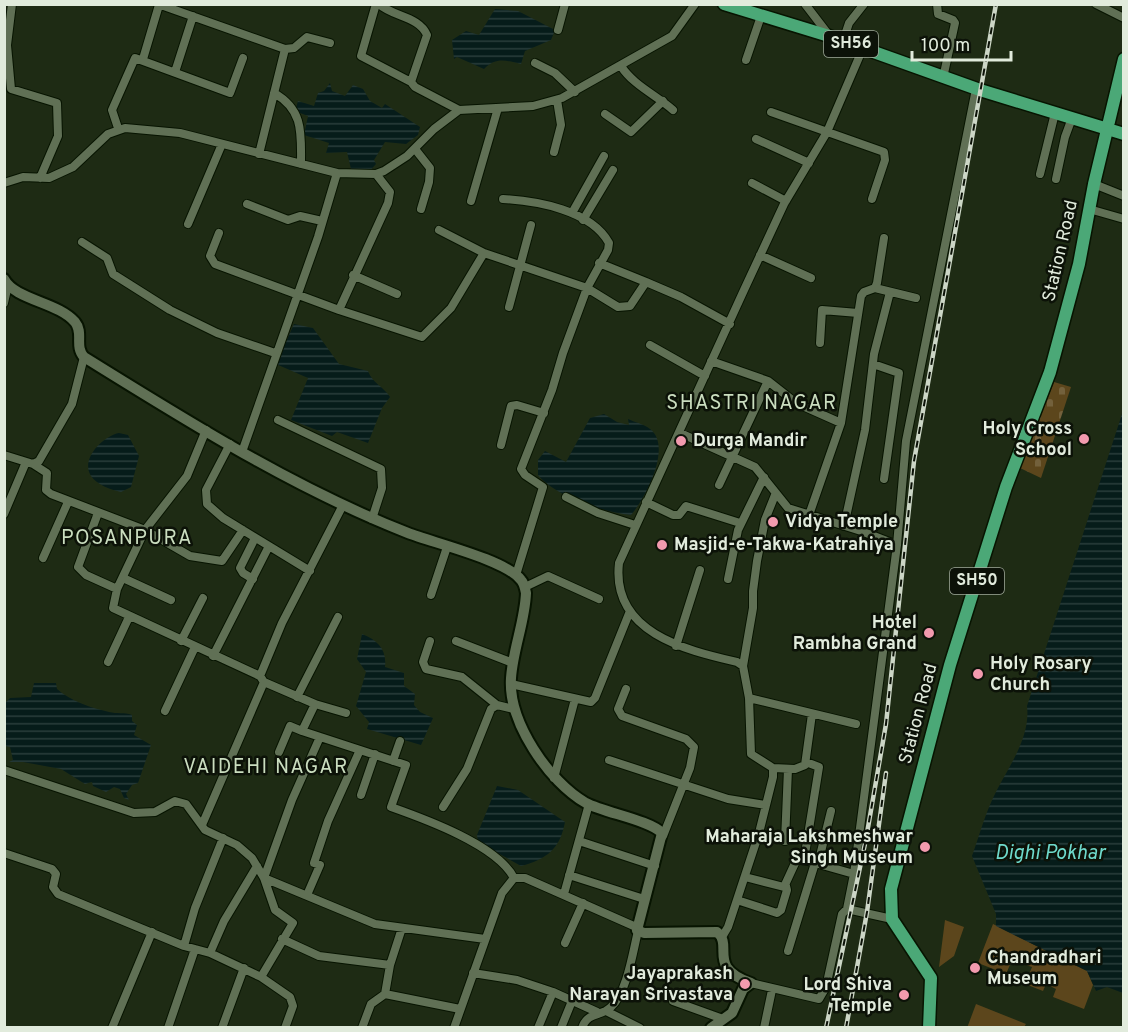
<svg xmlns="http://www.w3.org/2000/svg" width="1128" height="1032" font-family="Overpass,sans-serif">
<defs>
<pattern id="cemetery-stones" width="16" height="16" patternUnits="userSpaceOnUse" patternTransform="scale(1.5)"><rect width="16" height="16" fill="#5c461c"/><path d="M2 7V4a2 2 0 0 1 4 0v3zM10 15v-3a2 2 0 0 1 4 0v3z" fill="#73613c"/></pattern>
<pattern id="water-rules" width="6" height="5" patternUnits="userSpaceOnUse" patternTransform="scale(1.5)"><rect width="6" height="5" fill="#061c1a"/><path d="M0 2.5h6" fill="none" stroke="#2a3d3b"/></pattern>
</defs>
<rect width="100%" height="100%" fill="#1e2b14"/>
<path fill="url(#cemetery-stones)" d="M1054,382L1071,387L1041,478L1020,468Z"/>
<path fill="#5c461c" d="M945,920L964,927L954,956L939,967Z
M993,924L1087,971L1093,985L1084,1009L1053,997L1056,989L1046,984L1043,991L1025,984L1032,967L1012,960L1006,974L978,963Z
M976,1004L1026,1024L1024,1027L967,1028Z"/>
<path fill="url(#water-rules)" d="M495,9L518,11L555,30L551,40L525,51L521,64C505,60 496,57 484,69L457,57L454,59L452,40L466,31L479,35Z
M330,83L332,91L345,96L353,85L363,89L370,101L382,108L385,104L420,127L418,135L406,144L385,142L374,160L376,164L368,173L351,169L347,152L326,153L329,143L304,135L308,116L295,111L298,101L314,106L318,93L324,91Z
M294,324L313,328L339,364L368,371C373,384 383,386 390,397L382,408L368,443L337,432L332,436L291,420L308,378L276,364Z
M1123,411V993L1107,987L1096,991L1087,971L996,926V914L972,856C979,837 984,817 993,798C1006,770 1031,739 1027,706Z
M604,414L617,422L629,425L628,419C634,422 644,424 650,429C673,446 645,499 631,515C603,512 556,497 538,475V460L545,451L566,462L590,418Z
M119,433L128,435L139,456L131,487L121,492C112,490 97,485 91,476C80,459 103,436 119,433Z
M362,634C378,640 387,650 385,667L404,673V686L415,694L414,705L420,712L433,718L421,745L367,729L369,722L356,706L366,672L357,659Z
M34,683H56L57,689C70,701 92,708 109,712C117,714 124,712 132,715V721L137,725L134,735L151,745L138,783L132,785L126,794L129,800L124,798L120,789L114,787L106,792L93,786L92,782L85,784L61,769L23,762H9L13,760L10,747L5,746V703L10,698L31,697Z
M497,786L518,790L565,822C560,849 547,859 521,866L478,842L477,835Z"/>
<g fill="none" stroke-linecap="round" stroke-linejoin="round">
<g stroke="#071401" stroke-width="10">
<path id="minor" d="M12,4L7,45L11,89L57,103L58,136L40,178
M158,4L285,49L294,48L307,37L330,43
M376,4L361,56L411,82
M379,4C393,17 419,16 427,35L411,82L415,87L459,110
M805,4L828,34
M937,4L938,14L953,20L955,23L943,78
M1096,4L1124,18
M558,30L565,4
M843,41L849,23L864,4
M143,59L159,5
M746,60L761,16
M535,63L555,73L575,92
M621,66C633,85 656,95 673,110
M175,72L193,16
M274,93C304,110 301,134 301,164
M771,112L884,152L885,160L872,199
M605,114L631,132L663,101
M118,128L112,110L135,58L230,93L243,58
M756,139L809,163
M415,149L430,168L429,182L421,209
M554,152L561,125L557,100
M259,154L285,49
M1040,174L1055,113
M1056,179L1065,137L1072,118
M4,183L23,177L49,178L73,167L108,134L125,128L180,133L337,173
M752,183L786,201
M1094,184L1124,196
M503,199C537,201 591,210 609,243L608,250L587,288L618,307L630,306L646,282L681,297L730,324
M471,201L498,108
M247,204L288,220L300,216L322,221
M1089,209L1124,219
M572,213L604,156
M583,220L613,170
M188,224L222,144
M439,230L484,253
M219,233L210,256L215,264L339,310L388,203L390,192L376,174
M82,242L107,258L113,274L170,310L217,333L275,353
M760,255L811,278
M599,263L646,282
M353,275L397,294
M875,288L916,298
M4,303L8,285
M509,307L531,225
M339,310L422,337L451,308L484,253L587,288L563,353L552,390L521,469L525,475L543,487L516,575
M820,343L822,310L858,313
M650,345L705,376
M711,361L768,381L796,403L841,423
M873,364L899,373L884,479
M278,420L381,469L382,488L372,519
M206,430L187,476L145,530L117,589L113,608L260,676L264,682L315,704L302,731L406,765L391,807C425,819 497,845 514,878
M680,433L755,467L788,508L861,531L897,545
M230,444L206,490L207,504L223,518L310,571
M501,445L511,406L517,405L544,413
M242,452L318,237L337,173L376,174L384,171L407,156L434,129L459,110L533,106L562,98L672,36L695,4
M4,455L33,464L39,461L72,404L84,357
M33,464L47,473L46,490L51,494L145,530L190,556L222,561L243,530
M719,485L768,381
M566,497L598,513L635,525
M646,502L673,515H679L686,506L740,523
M98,513L78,567L86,575L117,589
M4,514L26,462
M809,515L841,423L861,296L864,292L875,288L877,283L884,238
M844,526L865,430L874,354L890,292
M43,558L68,502
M123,578L171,600
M253,579L243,573L240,568L255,538
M728,579L738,530L764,477
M525,587L548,576L599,599
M431,595L447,547
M181,641L203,598
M430,641L423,662L426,669L462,677L497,705
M456,641L513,663
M676,646L700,570
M213,656L269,546
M108,662L129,617
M743,666L753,608V591L757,561L765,520L775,495
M260,676L282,623L343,505
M511,684L591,702L595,698L630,611
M626,689L618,709L622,716L686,739L694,747L690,768L663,836
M297,697L338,617
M749,698L856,724
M315,704L346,713
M165,711L195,647
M320,737L292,800L264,878L375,924L485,939
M279,752L290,726L302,731
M609,760L728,799L766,805
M393,761L400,741
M773,768L795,769L805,765L812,714
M4,770L134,813L155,812L175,801L186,804L205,830L237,845L252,858L264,878L275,910L293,923L261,977
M554,778L575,699
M361,795L375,754
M443,807L467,769L491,709L497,705L514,709
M202,825L264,682
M579,841L655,866
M785,841L788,769
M4,853L52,869L56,874L53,887L58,894L184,946L210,953L261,977L290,997L293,1006L285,1028
M804,860L819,767L806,762
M818,864L831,811
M569,875L644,899
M745,877L784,887L796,861L801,859L854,874
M564,894L589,804
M307,895L320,865L314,863L328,821L360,750
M737,900L777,913L781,910L787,890L786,886
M847,909L892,919
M722,937L728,927L759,833L773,777V768L751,754L749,698L743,666L737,662C686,650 611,633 619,563L744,290L784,204L827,132L863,48
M282,939L319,956L390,965
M565,943L583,903
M184,946L195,908L223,838
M788,951L815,863
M210,953L224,921L257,866
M473,973L517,980L553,992L597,1012
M751,983L819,999L826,987L842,914L847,909L854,874L897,545L906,441L976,89
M385,994L390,965L402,928
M673,1001L723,1019
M606,1011L640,1028
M112,1028L152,932
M168,1028L195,949
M222,1028L244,968
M362,1028L371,1004L385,994L460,1009
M454,1028L502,893L514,878H525L636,927
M538,1028L553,992
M561,1028L572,1001
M582,1028C588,1011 601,1017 611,1007C627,993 633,951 638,931
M764,1028L772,990"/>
</g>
<g stroke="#071401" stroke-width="14">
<path id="secondary" d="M4,279C15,300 58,302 75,322C84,333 74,346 84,357C189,422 293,488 408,533C434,543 506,560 521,580C524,583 525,588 526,593C525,621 513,649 511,678C508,722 549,782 586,803C605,813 649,820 662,833L637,930L644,933L717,932C734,946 706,967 751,983
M711,1028L732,1013L743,989L751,983"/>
</g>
<g stroke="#071401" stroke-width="15">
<path id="primary" d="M724,4L829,36L980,90L1124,134
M929,1028L931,978L892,919L891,889L950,665L1006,487L1050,372L1079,264L1094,184L1124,59"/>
</g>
<use href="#minor" stroke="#607055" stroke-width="8"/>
<use href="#secondary" stroke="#607055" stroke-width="10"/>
<use href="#primary" stroke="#4ba877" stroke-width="12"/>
<g stroke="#ccd6c6" stroke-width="4.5">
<path id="rail" d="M826,1028L866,839L886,724L914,461L996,4
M846,1028L867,912L886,773"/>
</g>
<use href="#rail" stroke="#0c1208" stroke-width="2" stroke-dasharray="7" stroke-linecap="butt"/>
</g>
<g fill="#f29aae" stroke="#0c1208" stroke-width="2">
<circle cx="1084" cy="439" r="6"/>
<circle cx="681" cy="441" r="6"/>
<circle cx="773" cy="522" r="6"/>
<circle cx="662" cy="545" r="6"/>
<circle cx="929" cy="633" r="6"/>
<circle cx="978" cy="674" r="6"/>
<circle cx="925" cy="847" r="6"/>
<circle cx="975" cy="968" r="6"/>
<circle cx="745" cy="984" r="6"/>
<circle cx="904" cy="995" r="6"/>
</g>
<g text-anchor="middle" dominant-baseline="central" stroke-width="5" stroke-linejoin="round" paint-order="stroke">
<g fill="#0c1208" stroke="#a1aa9c" stroke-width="1.5">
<rect x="824" y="31" width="54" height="26" rx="4.5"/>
<rect x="950" y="568" width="54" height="26" rx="4.5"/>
</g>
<g font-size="16" font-weight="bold" fill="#e1ebdc">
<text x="851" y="44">SH56</text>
<text x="977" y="581">SH50</text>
</g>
<g font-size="18" fill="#e1ebdc" stroke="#0c1208">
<text transform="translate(1061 251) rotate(-77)">Station Road</text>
<text transform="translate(919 714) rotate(-75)">Station Road</text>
</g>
<g font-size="18" font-weight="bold" fill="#e1ebdc" stroke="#0c1208" text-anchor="end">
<text x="1072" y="429">Holy Cross<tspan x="1072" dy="21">School</tspan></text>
<text x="693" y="441" text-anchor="start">Durga Mandir</text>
<text x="785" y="522" text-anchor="start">Vidya Temple</text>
<text x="674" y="545" text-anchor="start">Masjid-e-Takwa-Katrahiya</text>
<text x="917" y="623">Hotel<tspan x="917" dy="21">Rambha Grand</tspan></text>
<text x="990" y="664" text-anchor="start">Holy Rosary<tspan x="990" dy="21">Church</tspan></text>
<text x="913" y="837">Maharaja Lakshmeshwar<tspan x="913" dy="21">Singh Museum</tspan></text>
<text x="987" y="958" text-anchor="start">Chandradhari<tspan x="987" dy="21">Museum</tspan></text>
<text x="733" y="974">Jayaprakash<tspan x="733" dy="21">Narayan Srivastava</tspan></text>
<text x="892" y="985">Lord Shiva<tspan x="892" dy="21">Temple</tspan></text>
</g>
<g font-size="20" letter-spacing="1.5" fill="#caddbf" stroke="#0c1208">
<text x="752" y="404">SHASTRI NAGAR</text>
<text x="127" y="539">POSANPURA</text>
<text x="266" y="768">VAIDEHI NAGAR</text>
</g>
<g font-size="20" font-style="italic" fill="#6edacc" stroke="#0c1208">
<text x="1050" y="854">Dighi Pokhar</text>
</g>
</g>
<rect width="1128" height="1032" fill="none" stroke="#e1ebdc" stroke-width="12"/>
<path d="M912 51v9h99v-9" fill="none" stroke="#e1ebdc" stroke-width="3"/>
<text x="921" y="51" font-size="18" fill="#e1ebdc" stroke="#0c1208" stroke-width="4.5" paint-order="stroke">100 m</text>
</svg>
